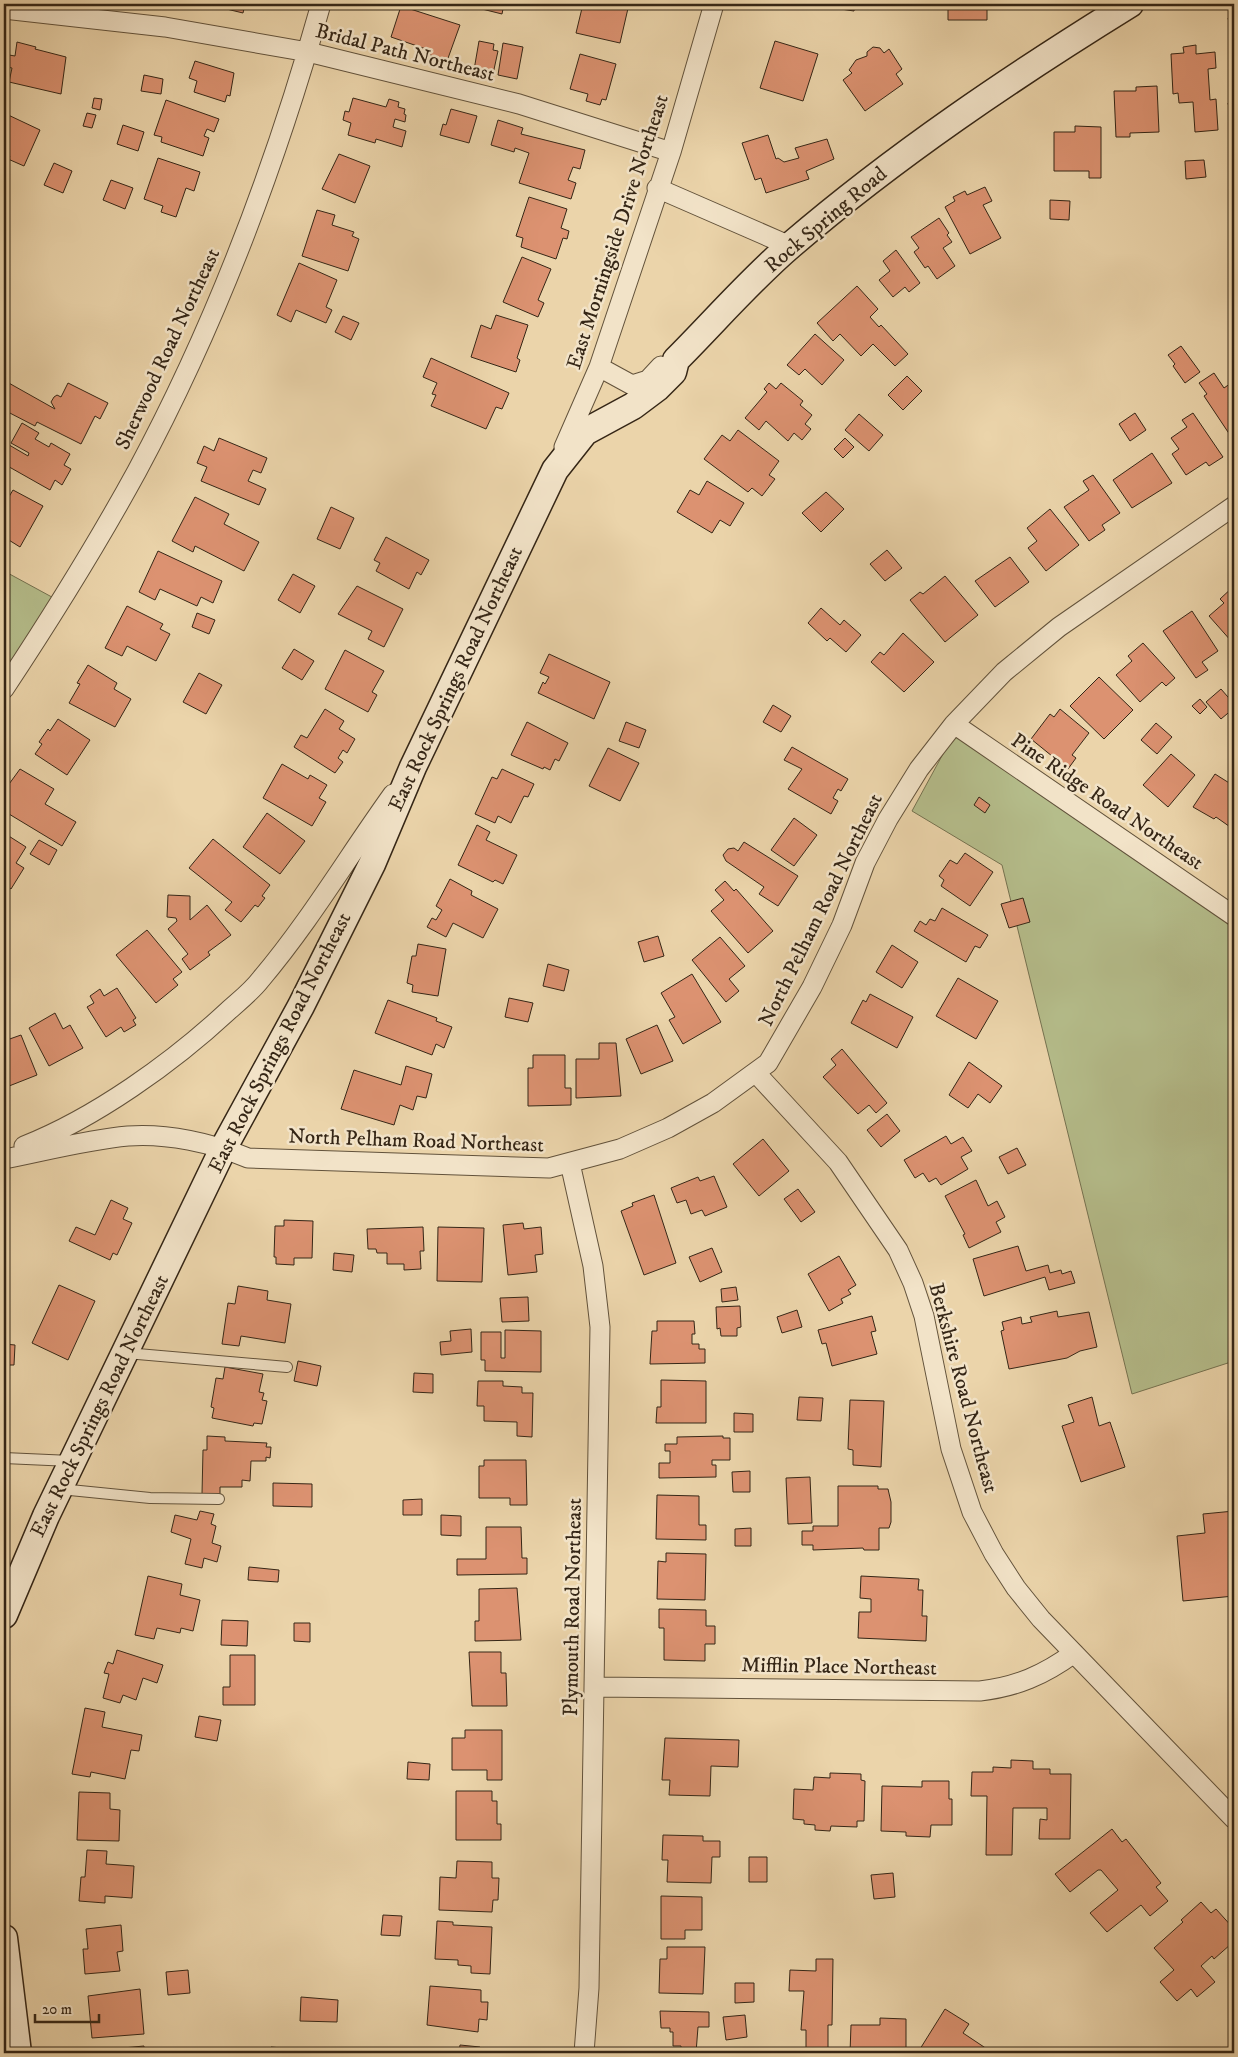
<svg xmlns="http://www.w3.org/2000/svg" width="1238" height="2057" font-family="'IM FELL DW Pica',serif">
<rect width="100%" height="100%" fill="#ebd4aa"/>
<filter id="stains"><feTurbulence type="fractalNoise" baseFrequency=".004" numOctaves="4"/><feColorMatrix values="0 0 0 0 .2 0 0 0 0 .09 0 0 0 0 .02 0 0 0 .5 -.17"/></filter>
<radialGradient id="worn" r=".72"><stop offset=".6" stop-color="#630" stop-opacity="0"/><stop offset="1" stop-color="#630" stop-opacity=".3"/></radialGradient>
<path fill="#b5bd8b" stroke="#757250" d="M4,571L61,602L4,689Z
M956,730L1234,928V1361L1132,1394L1002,865L912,811Z"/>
<path fill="#dc9271" stroke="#352616" d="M206,4H245L243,13Z
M479,4H504L502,14L478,8Z
M583,4H629L620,43L576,33Z
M808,4H855L854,11Z
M873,4H903L902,8Z
M948,4H987V20H948Z
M401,6L460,25L447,61L425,53L426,49L391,37Z
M1234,17V43L1228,18Z
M479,41L494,44L493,50L498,51L493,74L474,70Z
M775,41L818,54L803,101L760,88Z
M17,42L36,47L35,49L66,57L61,94L9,82L12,68L6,67L9,55L15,56Z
M503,43L523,47L517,79L498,75Z
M1196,45V54L1215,52L1216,68L1208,69L1210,100L1216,99L1218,130L1195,132L1193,102L1179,103L1178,93L1173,94L1171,54L1184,53L1183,47Z
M873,47L880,48L884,53L889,49L902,69L896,74L903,84L865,111L843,80L852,73L849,70L856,60L867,56V52Z
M580,54L616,64L606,100L602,99L600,105L586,101L588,94L570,89Z
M195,61L234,73L230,96L227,95L225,102L194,92L197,81L189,78Z
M144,75L163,79L161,94L141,91Z
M1157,86L1159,132L1130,133V137H1116L1114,91H1136V87Z
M94,98L102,99L100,110L92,108Z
M353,98L386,107L389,99L399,102L398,107L405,109L404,114L406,115L405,122L395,119L393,127L406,131L402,147L376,139L375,143L348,135L351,123L343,120L345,111L349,112Z
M166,100L219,119L214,132L207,129L204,136L209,138L203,156L161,142L162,137L154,135Z
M1234,102V123H1232L1228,103Z
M451,109L477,116L469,143L440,135L443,124L446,125Z
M4,113L40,130L24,166L8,159L10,156L4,153Z
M87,113L96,115L92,128L83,126Z
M498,120L523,128L521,134L585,150L580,169L573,167L568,180L576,183L571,199L519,183L529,153L515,148L514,152L491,145Z
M123,125L144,132L138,151L117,144Z
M1075,126L1101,127V178H1089V171H1054V132H1075Z
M768,135L776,159L778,158L784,162L799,158L795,148L827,139L834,159L806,171L809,179L766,193L761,178L755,180L742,143Z
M339,154L370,166L355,203L322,189Z
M158,158L200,172L194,191L186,188L176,217L161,212L163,206L144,199Z
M1204,160L1206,177L1186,179L1185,161Z
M54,163L72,171L63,193L44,185Z
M111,180L133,188L125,209L103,200Z
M985,187L992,201L983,205L1001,238L970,254L945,207L955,201L953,197L965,191L967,195Z
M529,197L567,209L561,228L569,231L567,239L563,238L556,259L521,247L523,238L516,236Z
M1050,200L1070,201L1069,220L1050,219Z
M317,210L335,215L332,225L354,232L352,236L359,239L348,271L302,256Z
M939,218L949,233L947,235L952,242L943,248L955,266L937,279L928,266L925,268L914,252L919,248L911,237Z
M896,250L920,283L909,292L905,287L893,297L879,280L890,271L883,261Z
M522,257L551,269L538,300L544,303L538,317L503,302Z
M299,263L337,280L326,307L332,310L326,323L296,310L291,322L277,315Z
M857,286L878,309L870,317L879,327L881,325L908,354L895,366L873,344L861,356L840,334L833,341L817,323Z
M496,315L528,325L517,358L520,360L516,372L471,357L481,325L491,329Z
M343,316L359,323L351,340L335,332Z
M815,334L844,360L822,385L805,369L799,375L787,365Z
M1181,346L1200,372L1185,383L1173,366L1175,364L1168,355Z
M431,358L509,393L502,409L496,407L486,429L431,406L436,395L432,394L437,383L423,377Z
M1214,373L1224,388L1234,381V441L1204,396L1207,394L1199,383Z
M907,376L922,391L903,410L888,395Z
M7,382L55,409L51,402L54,397L57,395L61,397L68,383L108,403L100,419L95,416L81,444L37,422L35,426L4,410V389Z
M769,383L776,389L781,383L803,401L800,405L812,415L805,424L811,429L802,440L794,433L788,441L766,421L759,430L745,418L767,392L764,389Z
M1135,413L1146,430L1130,441L1119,424Z
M1193,413L1223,457L1209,466L1206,462L1186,475L1172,454L1179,449L1171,438L1187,427L1182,420Z
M859,414L883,435L869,451L845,430Z
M22,423L39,433L35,439L49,447L51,443L70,454L64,465L71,469L62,485L55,480L50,490L4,464L6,460L4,458V442L28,456L29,453L11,443Z
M738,430L779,461L769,475L775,479L762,496L752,488L748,492L704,459L722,435L730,441Z
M219,438L267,458L261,473L253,470L248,481L266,489L259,505L201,481L207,467L197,463L204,446L214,451Z
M845,438L854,447L843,458L834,449Z
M1152,453L1172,483L1132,508L1113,480Z
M1093,475L1120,513L1102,525L1105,530L1089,541L1064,507L1089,490L1083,481Z
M707,481L744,503L730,526L720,520L712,533L677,512L690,490L699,495Z
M13,490L43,506L20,547L4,537V505Z
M826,492L844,509L821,532L802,513Z
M195,497L229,514L224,524L259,542L244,571L195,546L193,552L172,541Z
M331,507L354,518L340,549L317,539Z
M1050,509L1079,545L1046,571L1028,548L1037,541L1027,528Z
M386,537L429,560L421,575L417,572L409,589L376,571L380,563L374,560Z
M887,550L902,568L885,581L870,564Z
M158,551L222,581L213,603L201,597L197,606L160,589L155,600L139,592Z
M1010,557L1029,582L995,607L975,581Z
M293,574L315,586L300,613L278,600Z
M945,576L978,615L945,642L910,600L920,592L923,594Z
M357,586L403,609L384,647L368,639L372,631L338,614Z
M1234,586V640L1232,642L1209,616L1224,603L1220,599Z
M127,606L163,624L160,629L170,634L156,661L127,646L122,656L105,648Z
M821,608L840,625L844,620L861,635L846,652L830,638L827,641L808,623Z
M1192,611L1218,651L1202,662L1208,670L1196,678L1163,631Z
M197,613L215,620L209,634L192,627Z
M903,633L934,662L904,692L871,662L880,652L884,655Z
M1143,643L1175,678L1166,686L1162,682L1140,702L1116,675L1132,661L1128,656Z
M294,649L314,661L302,680L282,668Z
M345,650L384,671L372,692L377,695L368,712L325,689Z
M549,654L610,682L594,719L538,693L543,682L545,684L549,677L540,673Z
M88,665L117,683L114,689L131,699L115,727L69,703L80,684L77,683Z
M199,673L222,685L206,714L183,702Z
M1099,677L1133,710L1104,739L1070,706Z
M1221,689L1234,704V708L1221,719L1206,702Z
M1200,699L1207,707L1200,714L1192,706Z
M773,705L791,716L781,732L763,722Z
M325,709L344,721L339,729L355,739L347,753L343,750L338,758L343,762L335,773L294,747L301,735L307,738Z
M1060,709L1089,733L1072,755L1076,758L1068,769L1031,739L1050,714L1054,717Z
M58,719L90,740L67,775L35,754L42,744L39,742L48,729L50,731Z
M527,722L568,743L559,761L555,759L550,770L544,767L543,769L511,755Z
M626,722L646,730L639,748L619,741Z
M1156,723L1172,737L1157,754L1141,740Z
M792,747L848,779L841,791L838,789L833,798L838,801L831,814L788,789L802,769L784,760Z
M608,748L639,763L620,801L589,786Z
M1171,754L1195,775L1168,807L1143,785Z
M282,764L308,779L310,775L327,785L319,798L326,802L312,826L263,798Z
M20,769L54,789L45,804L76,822L62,846L4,811V791Z
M502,769L534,784L528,797L524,796L511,823L498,816L495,823L475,814L492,777L497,779Z
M1215,774L1234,786L1233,829L1216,817L1214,819L1193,807Z
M979,797L990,805L985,813L974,805Z
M267,813L305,841L280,874L243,847Z
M794,818L817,835L794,866L771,850Z
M477,825L490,832L486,840L517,855L503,884L495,880L493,882L458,865Z
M4,833L26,847L16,863L24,868L11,889L4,884Z
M213,839L270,885L262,896L265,898L258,907L255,905L241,922L225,910L232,902L189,868Z
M39,840L57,850L49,865L30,854Z
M744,842L798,876L778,906L759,894L764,887L726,861L723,855L728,849L734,848L738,851Z
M965,853L993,872L970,906L941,886L944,880L939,876L950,860L957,864Z
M450,879L472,891L471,895L498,909L483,938L453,923L446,937L427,927L432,918L436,920L442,910L436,906Z
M725,881L734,891L736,889L773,931L748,953L711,911L724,900L715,890Z
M168,895L190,896V920L207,905L231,935L208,952L210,955L190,970L182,959L188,954L168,929L177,921L176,918L167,917Z
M1023,898L1030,922L1009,928L1001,904Z
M942,908L988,935L980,948L975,946L966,962L914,931L920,921L926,925L930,919L935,921Z
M147,930L182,972L173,979L178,985L156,1003L116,955Z
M658,936L664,956L644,962L638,942Z
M720,937L745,966L729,979L739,991L726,1002L692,960Z
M418,944L446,949L438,996L412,992L413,985L407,983L412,956H416Z
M892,945L918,962L902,988L876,972Z
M548,964L569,970L564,991L543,986Z
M692,974L721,1022L683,1044L669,1020L675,1017L661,993Z
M958,978L998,1001L976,1039L936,1016Z
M117,988L136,1018L133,1020L136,1025L124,1032L121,1027L106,1037L87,1007L94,1003L90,996L100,989L104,996Z
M870,994L913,1017L897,1048L851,1023L863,1000L866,1002Z
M509,998L533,1003L528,1022L505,1017Z
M388,1000L437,1018L436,1021L452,1027L444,1048L436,1044L432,1055L375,1033Z
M55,1013L63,1029L70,1025L83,1048L49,1066L29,1028Z
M657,1025L673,1061L641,1074L626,1039Z
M21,1035L37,1075L4,1088V1041Z
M599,1043H616L621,1096L576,1098V1059H599Z
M842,1049L887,1103L876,1113L869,1105L858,1114L823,1077L836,1065L831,1059Z
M533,1055H565V1088H571V1105L528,1106V1068H533Z
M969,1062L1002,1086L990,1103L978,1094L968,1108L949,1095Z
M406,1066L432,1074L426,1098L417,1096L413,1110L400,1105L394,1125L341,1109L354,1070L401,1085Z
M887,1114L900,1131L881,1147L867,1130Z
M946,1136L951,1144L963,1137L972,1151L961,1157L968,1169L941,1185L936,1178L929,1182L923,1173L915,1178L904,1160Z
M763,1139L789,1171L759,1196L733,1164Z
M1017,1148L1026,1165L1008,1174L999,1157Z
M714,1176L727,1207L705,1216L702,1210L691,1214L686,1200L677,1203L671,1188L698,1177L700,1181Z
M976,1180L988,1206L997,1201L1005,1217L996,1222L1001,1232L969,1248L963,1235L965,1234L945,1196Z
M798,1189L815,1212L801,1222L784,1199Z
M654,1195L676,1263L644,1275L621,1211L633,1206L632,1203Z
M111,1200L128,1208L123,1219L132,1223L117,1255L113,1253L110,1260L69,1241L76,1227L95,1235Z
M284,1220L313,1221L312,1258H294V1265L276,1264V1257H274L275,1226H284Z
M523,1223L524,1229L541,1227L543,1254L535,1255L537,1272L508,1275L503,1225Z
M423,1227L424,1251H420L421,1269L404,1270V1264H387V1253H377L376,1249H368L367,1229Z
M438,1227L484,1228L482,1282L437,1281Z
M1018,1246L1026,1271L1048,1265L1050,1273L1061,1270L1062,1274L1071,1271L1075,1283L1049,1290L1045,1277L984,1296L973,1259Z
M712,1248L722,1272L700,1282L689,1257Z
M334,1253L354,1255L352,1272L333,1270Z
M839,1256L856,1285L848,1290L851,1294L841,1299L843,1303L829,1311L808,1274Z
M59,1285L95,1301L68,1360L32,1343Z
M238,1286L268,1291L267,1300L291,1304L285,1343L241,1336L239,1346L222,1344L228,1303L235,1304Z
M736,1287L738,1300L722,1302L721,1289Z
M528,1297L529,1321L502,1322L500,1298Z
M740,1306L741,1327L737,1328V1336H721L720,1328L717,1329L716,1307Z
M797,1310L802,1327L782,1333L777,1317Z
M1057,1311L1058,1317L1089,1312L1097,1347L1080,1351L1067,1358L1009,1369L1001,1331L1004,1330L1002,1322L1021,1317L1022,1324L1032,1322L1030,1317Z
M872,1316L876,1331L871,1332L877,1354L832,1366L826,1343L822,1344L818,1330Z
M657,1321H694L695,1334H692V1344H699V1349H705V1363L650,1364L652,1331H657Z
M471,1329L472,1352L441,1355L440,1342L451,1341L450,1331Z
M505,1330L541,1331V1372L485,1371V1360H481V1332H501V1358H505Z
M4,1344L15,1345L14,1365H4Z
M298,1361L321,1366L317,1386L294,1381Z
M225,1367L263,1374L259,1392L264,1393L262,1400L267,1401L262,1424L254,1423L253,1426L212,1418L214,1408L211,1407L216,1378L223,1379Z
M414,1373L433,1374V1393L413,1392Z
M661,1380L706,1381V1423H656L657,1407H661Z
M478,1381H503V1386L522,1387V1393H533L532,1437L517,1436V1422L484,1421V1406H477Z
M799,1397L823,1398L821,1421L797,1420Z
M1092,1397L1099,1426L1110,1422L1125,1467L1081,1482L1062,1426L1074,1422L1068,1405Z
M850,1400L884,1401L881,1467L853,1465V1450L848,1449Z
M734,1413L753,1414V1432H734Z
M207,1436L225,1437V1441L267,1443L266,1447H271L270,1458L266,1457V1461H251L250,1481L242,1480V1487H220V1494H202L203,1450H207Z
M723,1436V1438H730V1460H712V1465H716V1477L659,1478V1463H670V1451H665V1444H677V1437Z
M484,1460H526L527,1505H510V1498H479V1466H484Z
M750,1471V1492H733L732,1472Z
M810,1477L812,1523L788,1524L786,1478Z
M273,1483L312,1484V1507L273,1506Z
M838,1486H878V1489H888L891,1502V1522L889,1528H879V1550H864L863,1548L813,1550V1545H802V1531H813V1526H838Z
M657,1495L699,1496V1525H706V1540L656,1539Z
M422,1499V1515H403V1500Z
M200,1511L214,1514L211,1524L216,1526L212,1543L221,1546L217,1562L204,1558L202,1568L185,1564L191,1539L171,1532L175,1515L197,1520Z
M1234,1511V1596L1183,1601L1177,1536L1205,1533L1203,1514Z
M441,1515L461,1516V1536L441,1535Z
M486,1527H521L522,1558H527V1574L457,1575V1559H486Z
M751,1528V1546H735V1529Z
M666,1553L706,1554L705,1600L657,1599L658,1561L666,1562Z
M249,1567L279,1570L278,1582L248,1580Z
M148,1576L182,1584L180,1595L200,1600L193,1631L181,1628L180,1633L157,1628L154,1639L135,1635Z
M861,1576L919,1579L918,1590H923L922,1616H927L926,1641L858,1638L859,1612H871V1599L860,1598Z
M517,1588L521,1640L475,1641V1621H479V1589Z
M659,1609L706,1610V1626H715V1644H705V1661L664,1660V1628H659Z
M222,1620L248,1621L247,1646L221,1645Z
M294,1623H310V1642L294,1641Z
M117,1650L163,1665L157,1683L143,1678L136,1700L123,1695L120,1703L103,1698L109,1674L104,1673L108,1662L113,1664Z
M469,1652H501V1673H506L507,1706H472Z
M230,1655H255V1705H223V1687H230Z
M85,1708L105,1712L102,1727L142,1735L139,1751L131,1750L125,1779L91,1772L90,1777L72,1774Z
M199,1716L221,1720L217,1741L195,1737Z
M465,1730H502V1780H487V1770H452V1738H465Z
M665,1738L739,1740L738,1767L711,1766L710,1796L669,1795L670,1780H662Z
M1011,1760L1033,1761V1769H1050V1774H1071L1070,1839H1039L1040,1819L1047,1820V1808H1013L1012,1855H986L987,1796H971L972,1772H993V1767L1011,1768Z
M408,1762L430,1764L429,1780L407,1779Z
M830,1773L861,1774V1780L865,1781L864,1821H857V1827L831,1826L830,1831L815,1830V1825L804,1824V1820L793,1819L794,1789L813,1790L814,1777L830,1778Z
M922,1781H949V1799H952V1825H931L930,1837L906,1836V1832L881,1831L882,1786L922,1787Z
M456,1791H492V1801H497V1824H501V1840H456Z
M79,1792L110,1793V1809L120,1810L119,1841L77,1840Z
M1112,1829L1122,1842L1126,1839L1161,1883L1156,1887L1168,1901L1150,1916L1141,1905L1107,1932L1090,1913L1118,1890L1101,1870H1098L1070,1892L1055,1874Z
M663,1835L703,1836V1841H720V1857H712L711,1883L667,1882L668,1860H662Z
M87,1850L107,1851L106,1864L134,1866L132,1898L105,1896V1903L79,1901L81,1877H85Z
M749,1857H767V1882H749Z
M457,1861L492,1862V1878H499L498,1900H493L492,1912L439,1910L440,1877L456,1878Z
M893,1873L895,1897L874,1899L871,1875Z
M661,1896L702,1897V1930H685V1939H661Z
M1201,1902L1211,1913L1216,1909L1234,1929V1936L1228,1941L1231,1944L1214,1959L1212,1956L1201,1966L1215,1982L1197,1997L1191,1989L1177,2001L1160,1982L1174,1970L1154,1948L1183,1922L1181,1920Z
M383,1915L402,1916L400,1936L381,1935Z
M437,1921L453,1922V1925L492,1927L490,1974L471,1973V1966L458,1965V1960L435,1959Z
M121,1925L123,1951L117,1952L120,1971L85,1974L83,1949H88L86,1929Z
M667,1947H705L703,1994L659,1993L660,1959H667Z
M816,1959H833L832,2025H828V2049L806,2048V2030H801L804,1991H789L790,1970L816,1971Z
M188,1970L190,1993L168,1995L166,1972Z
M735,1983H754V2002L735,2003Z
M430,1986L481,1990V2002H488L487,2020L479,2019L478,2032L427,2025Z
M140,1989L144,2034L92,2038L88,1996Z
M301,1997L338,2000L337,2022L300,2021Z
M1234,1997V2008L1229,2001Z
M945,2009L969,2024L963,2033L987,2049L984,2053H923L920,2049Z
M660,2011L709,2012V2027H698L696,2053H681V2046H673V2032H670V2028H661Z
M745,2015L747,2037L726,2040L723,2017Z
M880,2018L906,2019V2053H850L851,2025H880Z
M460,2045L480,2047V2053H459Z
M144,2046V2052L159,2050V2053H123V2048Z
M271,2047L293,2049L292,2053H271Z"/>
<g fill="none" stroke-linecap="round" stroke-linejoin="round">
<g stroke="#62523b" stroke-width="12">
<path id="lane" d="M126,1353L287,1367
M4,1458L71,1461
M60,1489L150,1498L219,1499"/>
</g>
<g stroke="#62523b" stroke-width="21">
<path id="street" d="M4,9L165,27L308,52L519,104L671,152
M657,188L790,246
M599,367L632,385L648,380L661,366
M564,447L599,367L671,152L714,4
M4,689C51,618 96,546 137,471C216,324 276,164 321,4
M954,724L1234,916
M756,1073L838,1162L898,1250L913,1283L924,1316L951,1449L972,1512L994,1554L1016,1588L1041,1619L1234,1819
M24,1146C95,1118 172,1063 228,1011C239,1001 252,991 261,979C310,921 349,855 393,794
M4,1159C45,1151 86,1140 128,1136C167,1133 212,1143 248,1158L549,1168L620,1149L668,1128L713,1103L768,1063L812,987L842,925L865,863L888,819L919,769L954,724L1004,672L1059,627L1234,506
M570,1163L593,1266L600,1327L589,1988L584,2053
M595,1687L980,1691C1016,1687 1044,1675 1074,1653"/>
</g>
<g stroke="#352616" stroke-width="29">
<path id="secondary" d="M4,1615L46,1516L223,1149L301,1006L372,864L413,767L555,470L585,432L633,406L657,388L673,372L676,360C714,322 751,279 791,245C896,155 1012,77 1130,4
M4,1938L18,2053"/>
</g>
<use href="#lane" stroke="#f2e3c8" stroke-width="10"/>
<use href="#street" stroke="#f2e3c8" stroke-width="19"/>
<use href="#secondary" stroke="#f2e3c8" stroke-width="26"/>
</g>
<g text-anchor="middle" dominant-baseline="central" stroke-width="5" stroke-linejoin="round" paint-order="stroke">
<g font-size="21" fill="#352616" stroke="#f2e3c8">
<text transform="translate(405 53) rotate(14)">Bridal Path Northeast</text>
<text transform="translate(826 220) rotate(-40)">Rock Spring Road</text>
<text transform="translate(618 232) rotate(-72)">East Morningside Drive Northeast</text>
<text transform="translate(168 349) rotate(-65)">Sherwood Road Northeast</text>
<text transform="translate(456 679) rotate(-65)">East Rock Springs Road Northeast</text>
<text transform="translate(1107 802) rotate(34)">Pine Ridge Road Northeast</text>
<text transform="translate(821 910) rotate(-64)">North Pelham Road Northeast</text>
<text transform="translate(280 1043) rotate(-63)">East Rock Springs Road Northeast</text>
<text transform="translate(416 1141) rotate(2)">North Pelham Road Northeast</text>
<text transform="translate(963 1388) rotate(75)">Berkshire Road Northeast</text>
<text transform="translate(100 1406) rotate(-64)">East Rock Springs Road Northeast</text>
<text transform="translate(573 1607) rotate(-89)">Plymouth Road Northeast</text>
<text transform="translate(839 1667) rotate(1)">Mifflin Place Northeast</text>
</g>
</g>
<rect width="1238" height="2057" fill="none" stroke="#ebd4aa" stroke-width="20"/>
<rect x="5" y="5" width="1228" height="2047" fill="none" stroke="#352616" stroke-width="2.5"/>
<rect x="10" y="10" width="1218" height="2037" fill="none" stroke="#352616"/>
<path d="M35 2014v8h64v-8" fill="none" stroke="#352616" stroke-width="2.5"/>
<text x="42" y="2014" font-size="15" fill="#352616" stroke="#f2e3c8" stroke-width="4" paint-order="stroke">20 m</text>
<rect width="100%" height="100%" filter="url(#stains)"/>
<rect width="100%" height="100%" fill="url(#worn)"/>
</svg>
